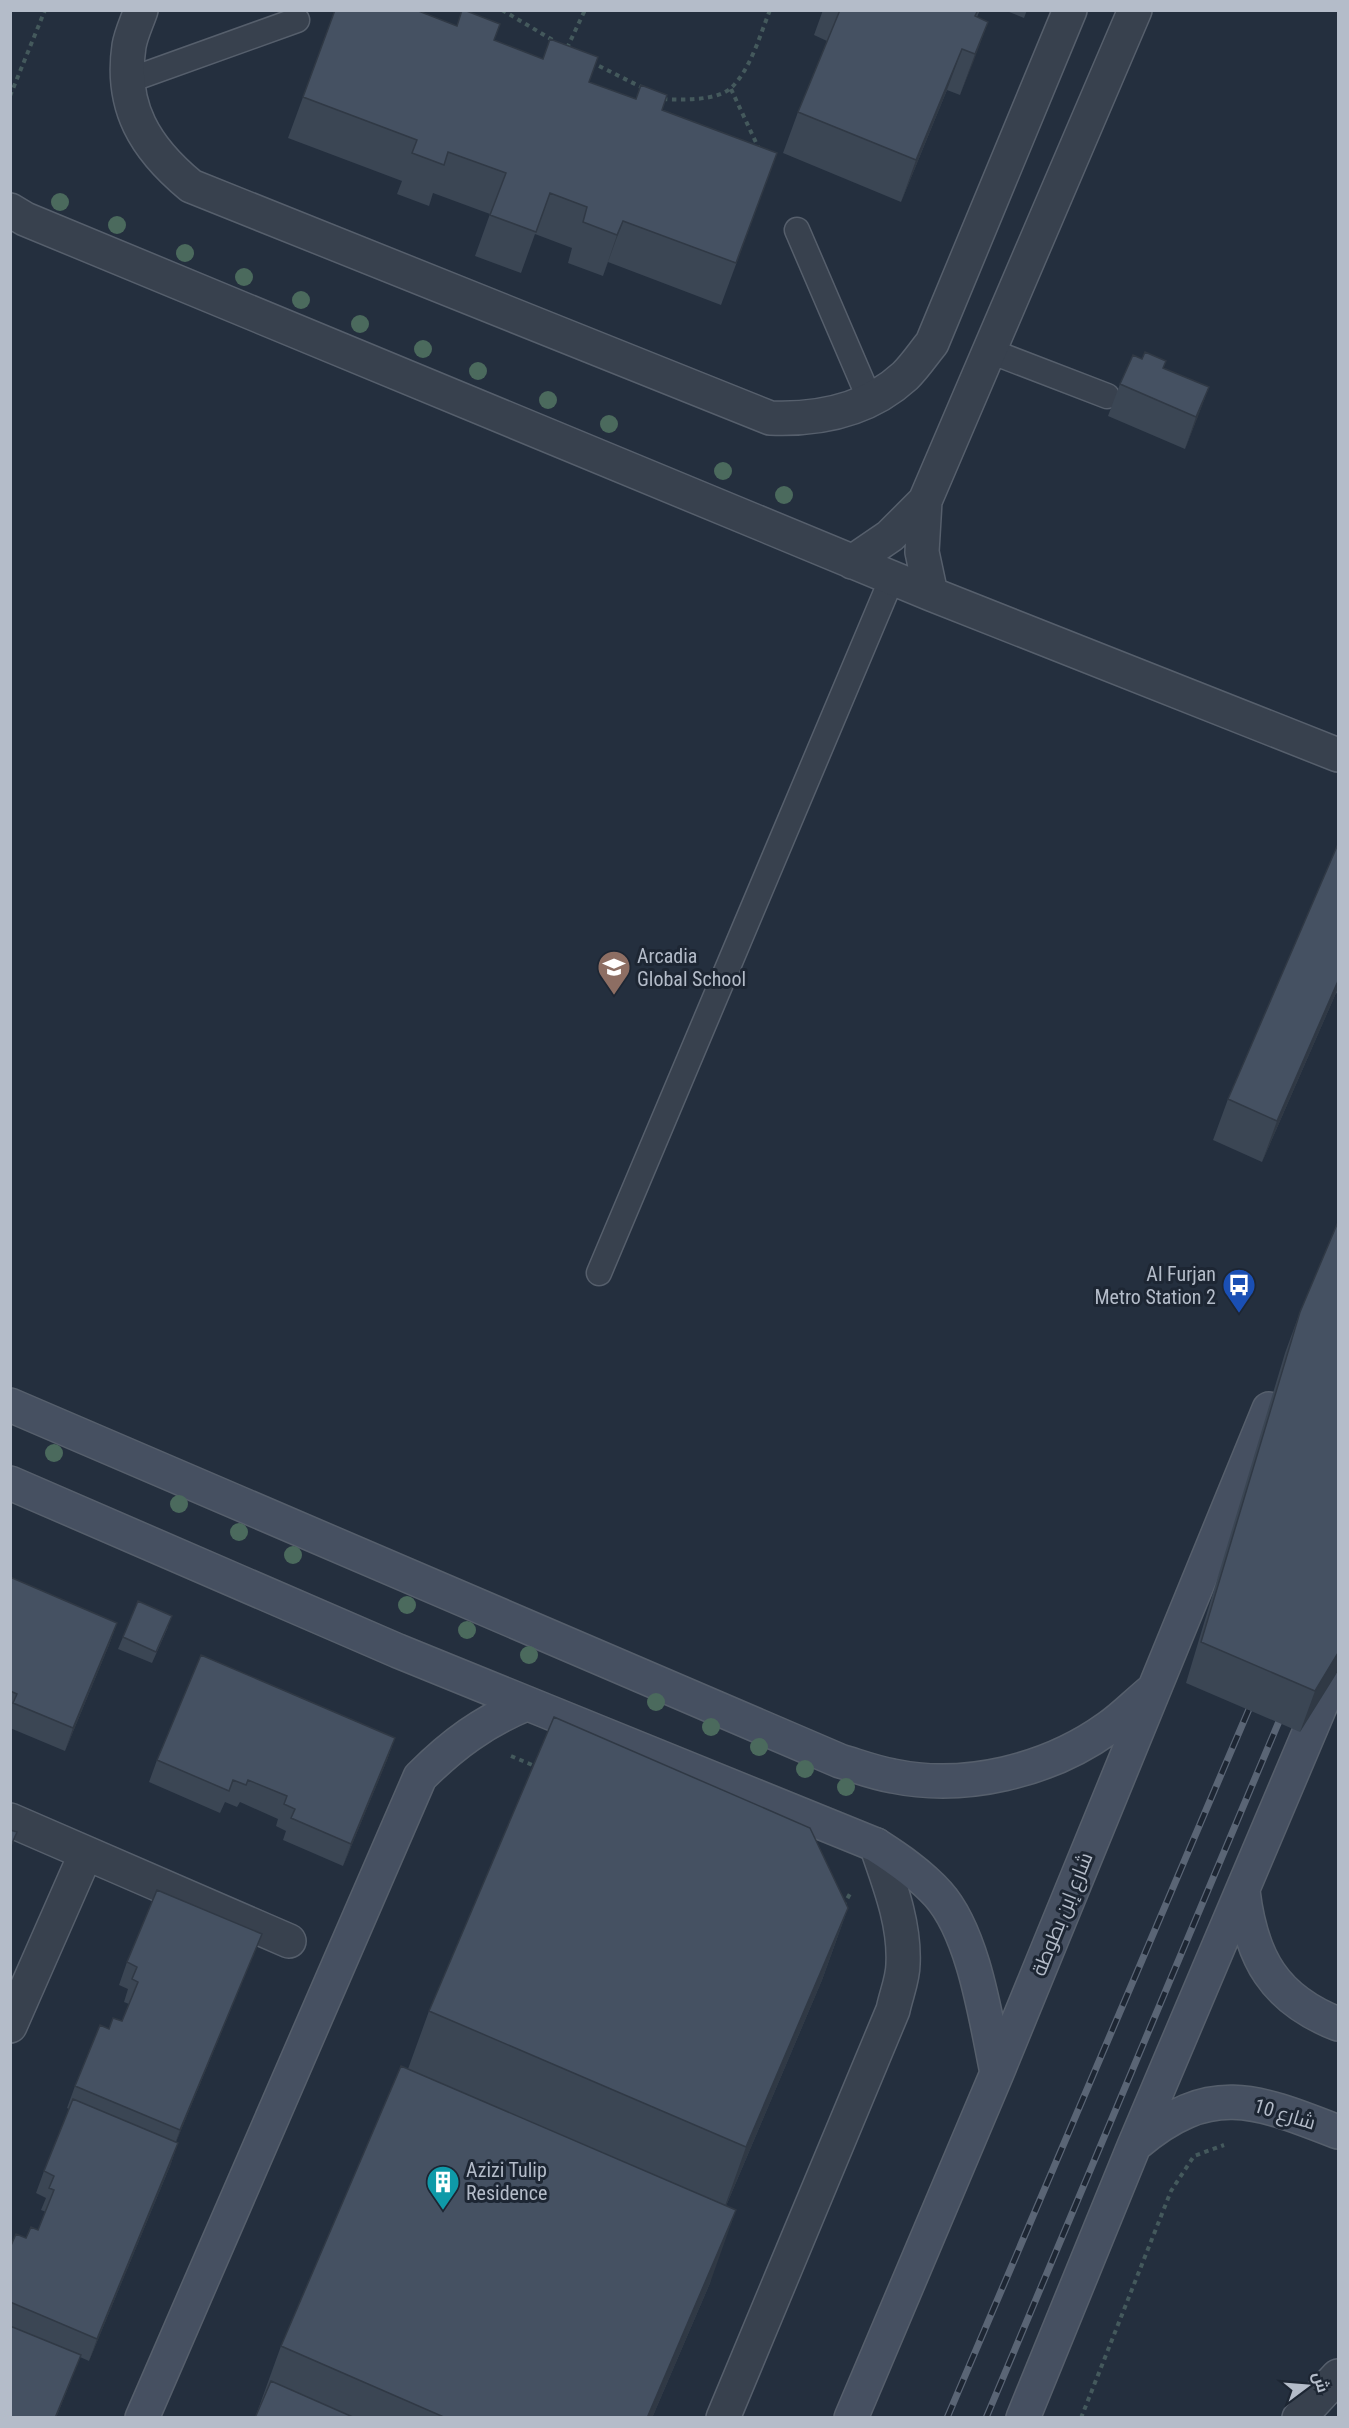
<svg xmlns="http://www.w3.org/2000/svg" width="1349" height="2428" font-family="'Roboto Condensed',Cairo,sans-serif">
<rect width="100%" height="100%" fill="#242f3e"/>
<g fill="none" stroke-linecap="round" stroke-linejoin="round">
<g stroke="#565f6c" stroke-width="27">
<path id="lane" d="M127,81L297,20
M797,230L870,400
M990,351L1107,396
M599,1273L892,578"/>
</g>
<g stroke="#565f6c" stroke-width="36">
<path id="street" d="M141,10C137,22 131,34 129,46C120,107 145,148 191,186L770,418C819,420 868,410 905,376C915,366 923,354 932,343L1070,10
M10,210L25,219L931,594L1338,755
M852,562L890,536L925,501
M931,594L922,552L925,501L1135,10
M10,1820L289,1941
M10,2026L86,1853
M723,2418L893,2010C896,1995 903,1979 903,1964C905,1923 889,1883 876,1845
M1299,2418L1338,2376"/>
</g>
<g stroke="#565f6c" stroke-width="36">
<path id="secondary" d="M10,1405L840,1761C857,1766 875,1773 893,1776C965,1791 1048,1771 1108,1728C1124,1717 1138,1702 1153,1690
M10,1483L398,1651L876,1845C898,1859 920,1874 938,1894C974,1934 986,2020 997,2073
M1243,1891C1251,1958 1274,1999 1338,2024
M1136,2144C1210,2081 1256,2100 1338,2132
M142,2418L420,1777C453,1744 483,1722 526,1704
M851,2418L997,2073L1269,1409
M1023,2418L1134,2146L1328,1688"/>
</g>
<path stroke="#44595c" stroke-width="4" stroke-dasharray="4.5 4.5" stroke-linecap="butt" d="M502,10L556,42
M567,48L585,10
M591,62L643,88
M731,89L759,149
M10,96L45,10
M663,99C682,100 718,101 732,87C751,68 760,35 770,10
M511,1756L537,1767
M843,1906L851,1892
M1081,2418L1171,2191L1194,2156L1224,2145"/>
<use href="#lane" stroke="#38414e" stroke-width="24"/>
<use href="#street" stroke="#38414e" stroke-width="33"/>
<use href="#secondary" stroke="#465061" stroke-width="33"/>
<g stroke="#5a6575" stroke-width="7">
<path id="rail" d="M947,2418L1255,1695
M986,2418L1285,1707"/>
</g>
<use href="#rail" stroke="#1d2633" stroke-width="4.5" stroke-dasharray="14" stroke-linecap="butt"/>
</g>
<g fill="#4b6a5d">
<circle cx="60" cy="202" r="9"/>
<circle cx="117" cy="225" r="9"/>
<circle cx="185" cy="253" r="9"/>
<circle cx="244" cy="277" r="9"/>
<circle cx="301" cy="300" r="9"/>
<circle cx="360" cy="324" r="9"/>
<circle cx="423" cy="349" r="9"/>
<circle cx="478" cy="371" r="9"/>
<circle cx="548" cy="400" r="9"/>
<circle cx="609" cy="424" r="9"/>
<circle cx="723" cy="471" r="9"/>
<circle cx="784" cy="495" r="9"/>
<circle cx="54" cy="1453" r="9"/>
<circle cx="179" cy="1504" r="9"/>
<circle cx="239" cy="1532" r="9"/>
<circle cx="293" cy="1555" r="9"/>
<circle cx="407" cy="1605" r="9"/>
<circle cx="467" cy="1630" r="9"/>
<circle cx="529" cy="1655" r="9"/>
<circle cx="656" cy="1702" r="9"/>
<circle cx="711" cy="1727" r="9"/>
<circle cx="759" cy="1747" r="9"/>
<circle cx="805" cy="1769" r="9"/>
<circle cx="846" cy="1787" r="9"/>
</g>
<path fill="#3b4654" d="M335,10L494,40L589,82L777,153L721,305L608,262L603,276L568,263L572,248L535,234L521,273L475,256L490,214L433,193L429,206L397,194L402,181L288,138Z
M823,10H980L977,17L988,22L960,95L947,90L901,202L783,153L798,112L827,41L814,35Z
M1004,10H1027L1024,18Z
M1163,368L1209,387L1185,449L1108,416L1120,384Z
M1338,844V994L1336,993L1262,1162L1213,1140L1228,1099Z
M1300,1312L1338,1671L1300,1732L1186,1683L1285,1353Z
M10,1577L117,1623L109,1645L65,1751L10,1728Z
M168,1627L152,1663L118,1649L123,1637Z
M395,1738L387,1760L343,1866L283,1840L286,1831L276,1826L278,1819L240,1802L237,1807L225,1802L220,1813L149,1782L157,1760Z
M848,1908L822,1980L726,2206L710,2283L652,2418H255L281,2346L408,2069L429,2011Z
M253,1956L176,2142L178,2143L170,2166L89,2361L80,2357L56,2418H10V2248L38,2230L46,2212L41,2210L46,2198L36,2193L44,2171L69,2109L67,2108L75,2086L109,2029L122,2021L129,2004L124,2002L128,1989L119,1985L127,1962Z"/>
<path fill="#303945" d="M988,22L973,63L960,95L975,54Z
M962,49L947,90L901,202L916,160Z
M623,221L608,262L603,276L617,235Z
M1209,387L1197,419L1185,449L1196,417Z
M1338,981V987L1336,993L1262,1162L1277,1121Z
M117,1623L109,1645L65,1751L73,1728Z
M1338,1653V1671L1300,1732L1315,1691Z
M395,1738L387,1760L343,1866L351,1844Z
M848,1908L822,1980L720,2220L746,2147Z
M262,1934L253,1956L172,2152L180,2130Z
M178,2143L170,2166L89,2361L97,2339Z
M736,2210L710,2283L652,2418H647Z
M81,2355L56,2418H55Z"/>
<path fill="#455162" stroke="#303945" stroke-width="1.5" d="M335,10H416L457,26L462,10H464L500,24L494,40L543,59L550,39L598,57L589,82L636,99L641,85L667,95L662,110L777,153L736,263L623,221L617,235L583,222L587,207L550,193L536,232L490,215L506,173L448,152L444,165L412,153L417,140L303,97Z
M840,10H978L975,16L988,22L975,54L962,49L916,160L798,112Z
M1145,352L1166,361L1163,368L1209,387L1196,417L1120,384L1133,355L1142,359Z
M1338,844V981L1277,1121L1228,1099Z
M1338,1222V1653L1315,1691L1201,1642L1300,1312Z
M10,1577L117,1623L73,1728L13,1703L17,1694L10,1691Z
M138,1601L172,1616L156,1652L123,1637Z
M201,1655L395,1738L351,1844L291,1818L295,1809L284,1804L287,1796L248,1780L246,1785L233,1780L229,1791L157,1760Z
M554,1717L810,1828L848,1908L746,2147L429,2011Z
M10,1830L17,1832L10,1848Z
M157,1890L262,1934L180,2130L75,2086L100,2025L109,2029L113,2018L122,2021L138,1982L132,1979L137,1967L127,1962Z
M401,2066L736,2210L647,2418H446L281,2346Z
M73,2099L178,2143L97,2339L10,2302V2248L16,2234L26,2238L31,2227L38,2230L54,2190L49,2188L54,2176L44,2171Z
M10,2326L81,2355L55,2418H10Z
M271,2381L355,2418H255Z"/>
<defs>
<g id="school-pin" transform="scale(1.725)"><path d="M0 17L-7.5 6A9.5 9.5 0 1 1 7.5 6Z" fill="#8d6e63" stroke="#1d2633"/><path d="M0-5L7-2L0 1L-7-2ZM-4 1L0 2.5L4 1V4Q0 6-4 4Z" fill="#fff"/></g>
<g id="bus-pin" transform="scale(1.725)"><path d="M0 17L-7.5 6A9.5 9.5 0 1 1 7.5 6Z" fill="#1a4fb4" stroke="#1d2633"/><path d="M-5-6H5V4H4V6H2V4H-2V6H-4V4H-5ZM-3.5-4V0h7V-4ZM-3.5 1.2v1.5H-2V1.2ZM2 1.2v1.5H3.5V1.2Z" fill="#fff"/></g>
<g id="building-pin" transform="scale(1.725)"><path d="M0 17L-7.5 6A9.5 9.5 0 1 1 7.5 6Z" fill="#0f9aa8" stroke="#1d2633"/><path d="M-4-6H4V6H1V3H-1V6H-4ZM-2.5-4.3h1.7v1.8h-1.7ZM.8-4.3h1.7v1.8H.8ZM-2.5-1h1.7V.8h-1.7ZM.8-1h1.7V.8H.8Z" fill="#fff"/></g>
</defs>
<g fill-rule="evenodd">
<use href="#school-pin" x="614" y="967"/>
<use href="#bus-pin" x="1239" y="1285"/>
<use href="#building-pin" x="443" y="2182"/>
</g>
<g text-anchor="middle" dominant-baseline="central" stroke-width="6" stroke-linejoin="round" paint-order="stroke">
<g font-size="20" fill="#b4bcc9" stroke="#1d2633" text-anchor="start">
<text x="637" y="956">Arcadia<tspan x="637" dy="23">Global School</tspan></text>
<text x="1216" y="1274" text-anchor="end">Al Furjan<tspan x="1216" dy="23">Metro Station 2</tspan></text>
<text x="466" y="2170">Azizi Tulip<tspan x="466" dy="23">Residence</tspan></text>
</g>
<g font-size="20" fill="#b4bcc9" stroke="#1d2633">
<text transform="translate(1062 1914) rotate(-68)">شارع إبن بطوطة</text>
<text transform="translate(1285 2114) rotate(17)">شارع 10</text>
</g>
</g>
<rect width="1349" height="2428" fill="none" stroke="#b4bcc9" stroke-width="24"/>
<g transform="translate(1307 2386) rotate(74)" stroke="#1d2633" stroke-width="4.5" paint-order="stroke">
<path d="M0-4.5L10 22L0 15L-10 22Z" fill="#b4bcc9"/>
<text y="-9" font-size="16" font-weight="bold" text-anchor="middle" fill="#b4bcc9">ش</text>
</g>
</svg>
